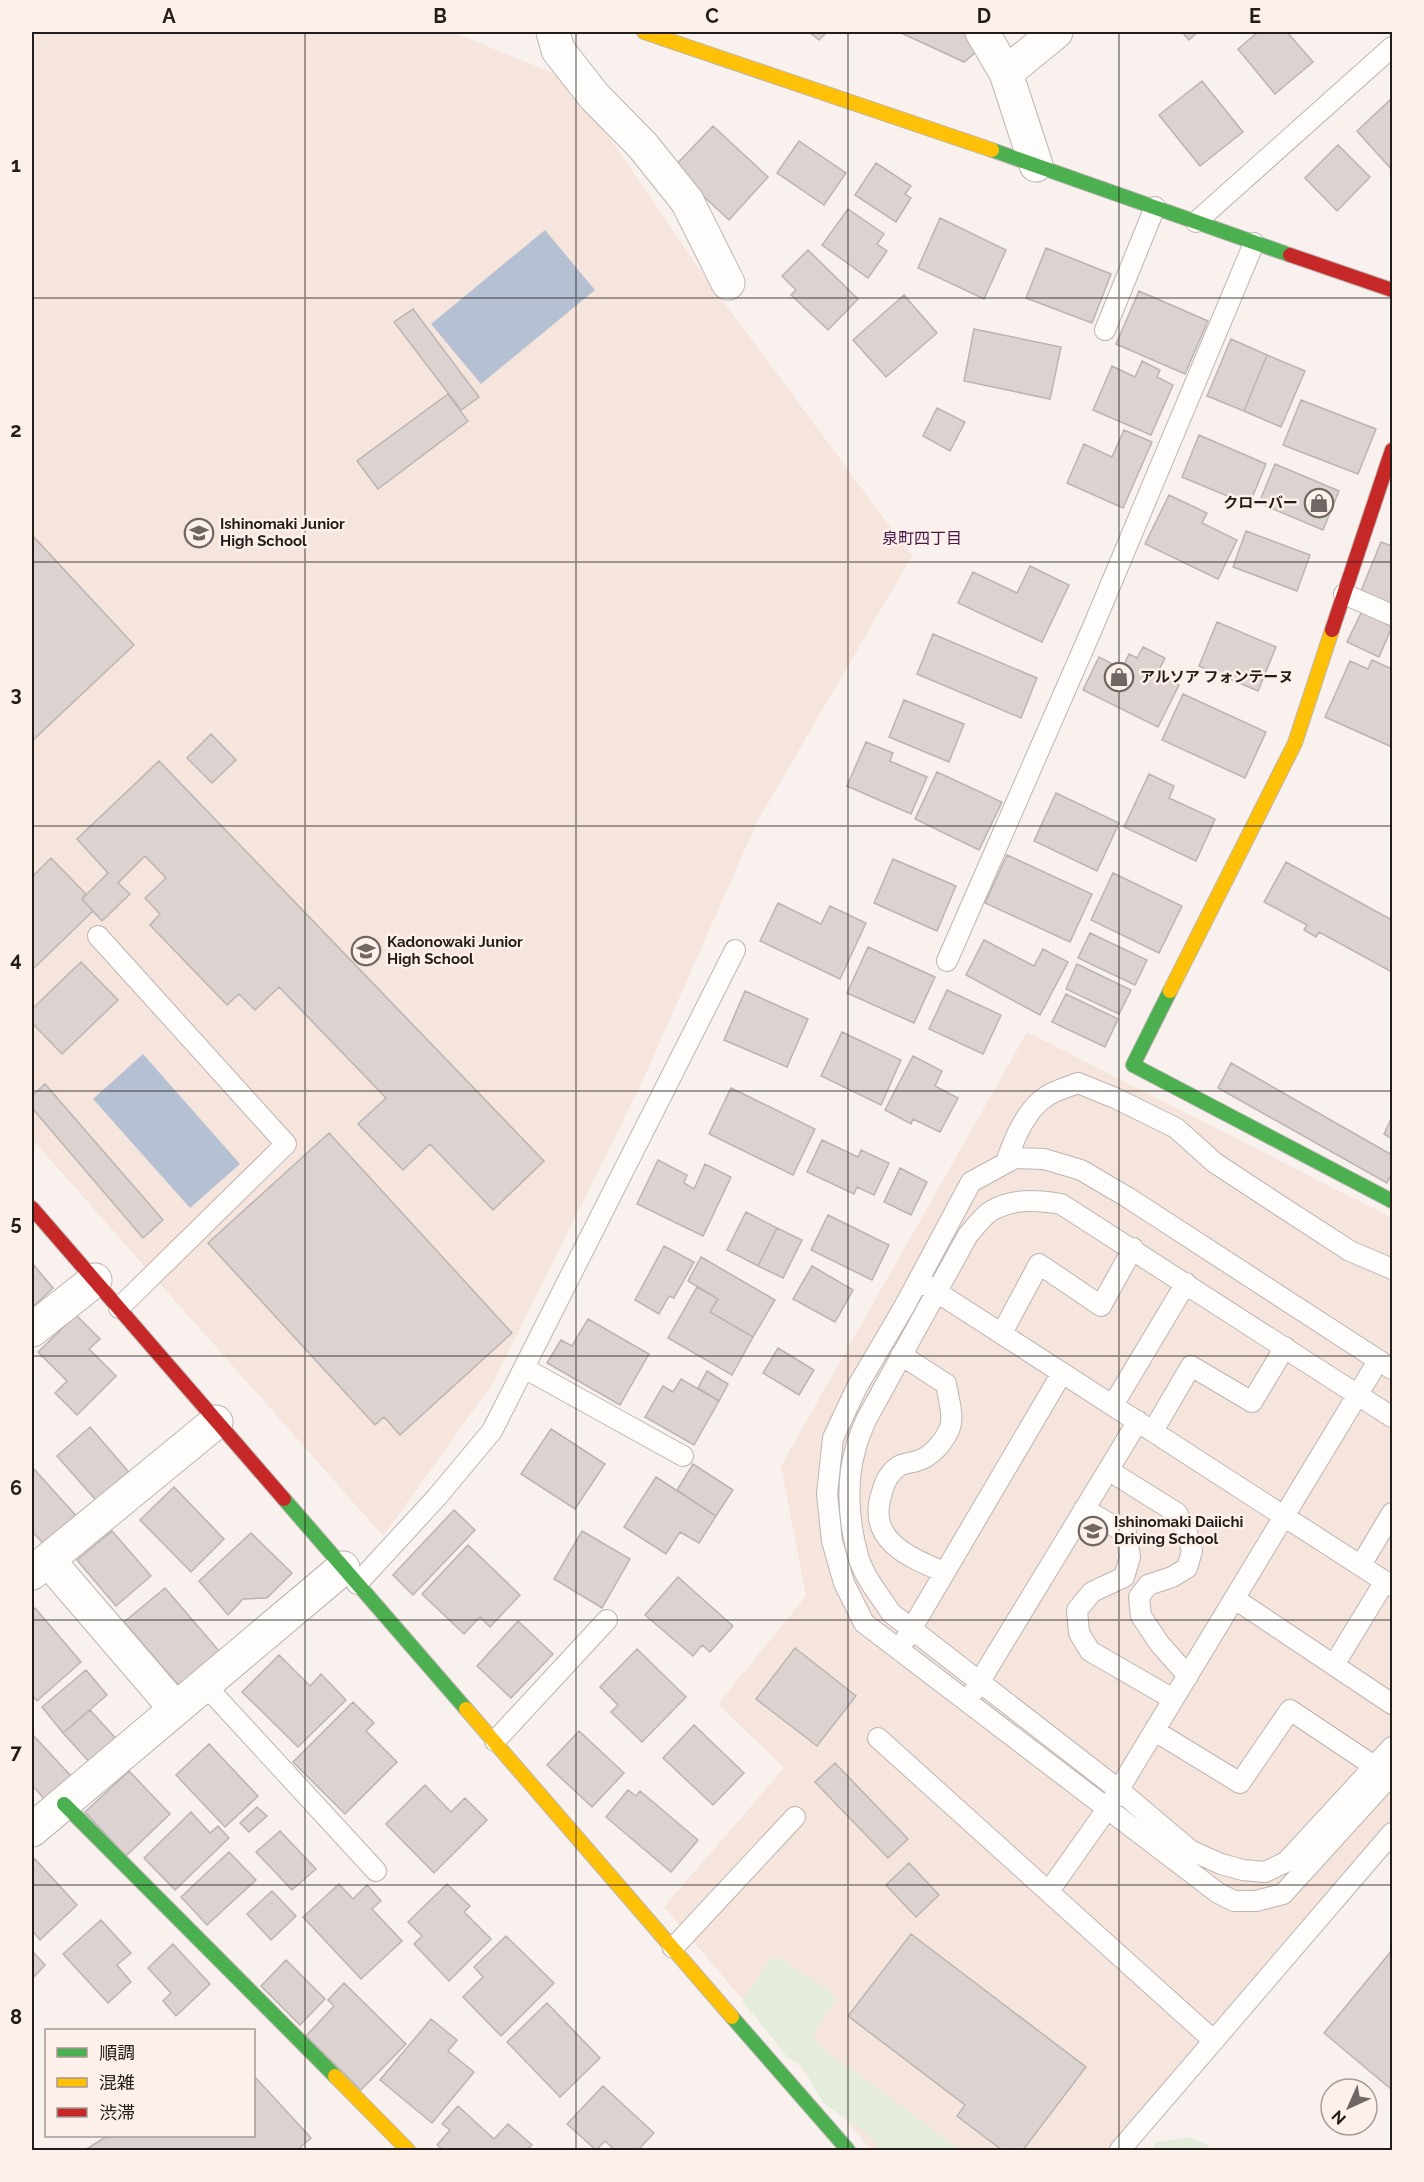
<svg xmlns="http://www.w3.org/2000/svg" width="1424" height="2182" font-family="Raleway,'Noto Sans JP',sans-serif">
<rect width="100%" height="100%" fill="#f8f1ee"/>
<path fill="#f6e5dd" d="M32,32H453L570,80L700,270L912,556L757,822L643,1080L493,1383L383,1536L32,1139Z
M1027,1032L1392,1218V1850L1132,2150H871L664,1907L784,1768L718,1704L806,1596L781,1466Z"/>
<path fill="#e4ecdb" d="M779,1958L830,1991L835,2001L814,2032L819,2046L961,2150H879L872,2137L823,2103L802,2066L787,2057L757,2018L742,2003L768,1961Z
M1189,2137L1208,2145V2150H1151L1156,2142Z"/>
<path fill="#b5c1d3" d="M545,230L595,290L481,384L431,324Z
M143,1054L240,1164L190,1208L93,1099Z"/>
<path fill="#dcd2d0" stroke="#bab4b3" stroke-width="1.5" d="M809,32H827L819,40Z
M899,32H968L982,47L964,62Z
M1182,32H1198L1189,40Z
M1258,32H1287L1313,62L1275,94L1238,49Z
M1202,81L1243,132L1200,166L1159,115Z
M1390,100L1392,103V170L1357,131Z
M713,126L768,177L729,220L673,168Z
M799,141L846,173L824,205L777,173Z
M1338,145L1370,177L1337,211L1305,178Z
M876,163L911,186L905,194L911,198L896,222L855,195Z
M848,209L884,234L877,244L887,251L868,278L822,245Z
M940,218L1006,250L984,299L918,268Z
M1046,248L1111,274L1092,323L1026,298Z
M808,250L858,299L828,330L791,295L796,290L782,276Z
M1139,291L1208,321L1185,374L1116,344Z
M904,295L937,333L886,377L853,340Z
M413,309L479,397L461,410L394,322Z
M974,329L1061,347L1050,399L964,381Z
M1231,339L1267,355L1244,411L1207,396Z
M1267,355L1305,371L1281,427L1244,411Z
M1142,361L1160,370L1157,377L1173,385L1151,435L1093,410L1112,366L1135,377Z
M448,394L468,421L378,489L357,461Z
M1301,400L1376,429L1358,474L1283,445Z
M937,408L965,422L950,451L923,436Z
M1124,430L1152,442L1123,508L1067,483L1084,444L1112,457Z
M1199,435L1266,464L1249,505L1182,477Z
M1275,464L1339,491L1323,530L1259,503Z
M1169,495L1207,513L1202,523L1237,540L1218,579L1145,544Z
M1246,531L1310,555L1297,591L1233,567Z
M32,535L134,645L32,741Z
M1381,542L1392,546V604L1361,591Z
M1030,566L1069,585L1042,642L958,603L973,572L1017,593Z
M1362,611L1392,627L1379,657L1347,642Z
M1217,622L1276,647L1258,691L1199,666Z
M933,634L1037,678L1021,718L917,674Z
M1143,647L1165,658L1157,674L1179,685L1158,727L1083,690L1099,657L1122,669L1129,654L1137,658Z
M1372,660L1392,669V747L1325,717L1350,661L1368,669Z
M1183,694L1266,732L1245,778L1162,740Z
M904,700L964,724L949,762L889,737Z
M211,734L236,760L212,783L187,758Z
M866,742L893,753L890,761L927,777L911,814L847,786Z
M159,761L544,1161L493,1210L430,1144L403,1170L358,1124L386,1098L279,987L255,1010L239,994L227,1005L150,925L160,914L145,898L166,878L145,856L118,883L130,894L102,921L82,899L108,873L77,839Z
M937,772L1002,802L979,850L915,819Z
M1149,774L1174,786L1169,798L1215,819L1196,861L1124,827Z
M1056,793L1119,823L1097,871L1034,841Z
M1007,855L1092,894L1070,942L985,903Z
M51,858L86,894L82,899L93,911L32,970V877Z
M893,859L956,886L937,931L874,903Z
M1286,862L1392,920V972L1319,932L1316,937L1304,930L1307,925L1264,902Z
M1113,873L1182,906L1159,953L1091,920Z
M778,903L821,924L830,906L866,923L840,979L760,941Z
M1090,933L1147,960L1135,985L1078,958Z
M984,940L1034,966L1043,949L1068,962L1040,1015L966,975Z
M868,947L935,977L914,1023L847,993Z
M81,962L118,1000L62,1054L32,1023V1009Z
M1077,964L1131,990L1119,1014L1066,989Z
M947,990L1001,1015L983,1054L929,1029Z
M745,991L808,1019L787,1067L724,1040Z
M1066,994L1118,1019L1105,1047L1052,1022Z
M842,1032L901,1060L881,1105L821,1076Z
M913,1056L942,1071L935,1086L958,1098L940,1132L913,1119L911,1124L885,1110Z
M1231,1063L1392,1155V1173L1387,1183L1218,1088Z
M45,1084L163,1220L143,1238L32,1108V1096Z
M731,1088L815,1129L793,1175L709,1134Z
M1392,1117V1139L1384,1134Z
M329,1133L512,1333L400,1435L384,1417L375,1425L208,1243Z
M822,1140L858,1157L861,1150L889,1163L874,1195L857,1187L854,1194L807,1172Z
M658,1160L687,1175L684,1183L694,1189L705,1164L731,1177L703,1236L637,1204Z
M900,1168L927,1182L911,1215L884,1202Z
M746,1212L777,1228L758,1266L727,1250Z
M828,1215L889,1245L872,1280L811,1250Z
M777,1228L802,1240L783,1278L758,1266Z
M664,1246L694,1262L674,1298L669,1296L659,1314L635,1300Z
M701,1257L775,1300L753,1337L710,1312L718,1299L688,1281Z
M32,1263L53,1288L32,1308Z
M812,1266L853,1290L835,1322L793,1299Z
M697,1287L718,1299L710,1312L753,1337L732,1375L668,1338Z
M76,1315L100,1339L89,1349L116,1376L77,1415L55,1393L67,1381L38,1352Z
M588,1319L649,1354L620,1405L547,1363L561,1340L572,1346Z
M778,1348L814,1370L799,1395L763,1373Z
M707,1371L728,1384L719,1401L698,1388Z
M681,1379L719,1401L694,1445L645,1417L663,1386L673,1392Z
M90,1427L133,1477L101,1506L57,1456Z
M551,1429L605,1464L575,1509L521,1474Z
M693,1464L733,1490L716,1516L677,1490Z
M34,1469L79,1519L47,1548L32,1531V1471Z
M656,1477L716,1516L699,1543L680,1532L666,1554L624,1527Z
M174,1487L224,1539L191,1572L140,1520Z
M454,1510L475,1530L413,1595L393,1575Z
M112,1531L151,1576L116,1606L77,1560Z
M582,1531L630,1559L602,1608L554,1579Z
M251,1533L292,1573L267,1598L243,1599L228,1615L199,1581Z
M468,1545L520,1595L490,1627L480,1617L464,1634L422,1594Z
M678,1577L733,1626L710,1652L702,1645L693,1656L645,1615Z
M165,1588L219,1651L179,1686L124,1622Z
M35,1608L81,1662L37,1701L32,1695V1611Z
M518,1621L553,1654L511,1698L477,1666Z
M795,1648L856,1696L817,1746L756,1699Z
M637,1649L686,1697L642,1742L611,1712L618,1705L600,1687Z
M279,1655L310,1686L321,1674L346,1700L298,1747L242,1692Z
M86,1670L107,1695L63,1733L42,1707Z
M353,1702L374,1723L366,1731L397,1762L345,1814L293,1762Z
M90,1710L119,1742L92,1765L63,1733Z
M694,1725L744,1773L713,1805L663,1758Z
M579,1731L624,1773L592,1807L547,1765Z
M32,1734L72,1777L46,1801L32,1785Z
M209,1744L258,1796L225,1827L176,1775Z
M835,1763L908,1839L888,1858L815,1782Z
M129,1771L170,1814L126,1856L85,1812Z
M425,1785L451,1812L465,1798L487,1820L434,1873L386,1824Z
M628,1790L636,1796L640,1791L698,1840L671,1872L606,1817Z
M257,1807L267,1816L249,1832L240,1823Z
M191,1812L210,1833L218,1826L229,1838L175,1890L144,1858Z
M280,1831L316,1869L292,1890L256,1852Z
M229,1852L256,1880L207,1925L181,1897Z
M35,1859L77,1905L40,1940L32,1930V1862Z
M909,1863L939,1895L916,1917L886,1885Z
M339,1884L353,1899L367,1885L381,1901L372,1909L402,1941L361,1979L303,1917Z
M447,1884L470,1906L464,1912L491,1939L449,1981L414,1944L422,1936L408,1922Z
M272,1891L296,1916L271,1940L247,1914Z
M101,1920L131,1953L117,1965L131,1982L108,2003L63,1954Z
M911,1934L1086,2067L1023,2150H1002L957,2116L965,2105L848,2016Z
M506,1936L554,1983L501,2036L463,1997L483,1977L474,1967Z
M173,1944L210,1984L176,2016L163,2001L171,1993L148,1968Z
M1392,1950V2090L1324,2033Z
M32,1951L45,1965L32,1979Z
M286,1960L325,1999L300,2025L261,1986Z
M344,1983L406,2044L361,2090L306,2036L334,2006L328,2000Z
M547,2003L600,2058L560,2097L507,2042Z
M431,2019L457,2040L448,2051L474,2072L432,2123L380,2080Z
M254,2076L311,2138L297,2150H85L107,2136H254Z
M603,2086L654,2133L638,2150H615L605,2141L596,2150L567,2124Z
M458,2106L494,2139L508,2124L532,2145L527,2150H443L437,2145L450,2130L442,2124Z"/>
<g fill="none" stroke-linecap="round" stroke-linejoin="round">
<g stroke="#bcb5b2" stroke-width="22">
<path id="lane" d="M1196,222L1392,47
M1105,330L1155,207
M1344,594L1392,615
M98,936L286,1144L119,1308
M947,961L1092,629L1254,243
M1006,1162C1014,1139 1026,1109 1047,1096C1056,1090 1068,1087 1078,1083L1115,1098L1176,1128L1215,1163L1279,1205L1350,1251L1392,1269
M926,1285L1392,1586
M1002,1333L1039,1264L1101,1306L1133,1248
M901,1355L946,1384C948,1397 955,1417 949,1430C943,1443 931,1457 917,1461C911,1463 904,1463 899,1466C889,1473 885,1481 882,1492C866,1540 908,1557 944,1572
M524,1368L683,1456
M1392,1369L1127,1197L1081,1170L1044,1159L1015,1158L971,1182L904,1307L857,1387L833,1438L827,1494L832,1541L844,1583L864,1623L1218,1893L1234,1901H1256L1283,1894L1392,1774
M1113,1405L1186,1283
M1392,1417L1061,1204C1038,1200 1013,1198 991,1211C983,1216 975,1227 968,1235L866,1420C862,1430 857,1440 855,1451C846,1481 849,1522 857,1552C862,1575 879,1594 891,1613L1119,1790L1190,1850L1221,1864L1243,1870L1265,1872L1286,1862L1392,1747
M1153,1431L1191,1366L1252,1402L1285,1347
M1108,1470L1177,1513L1187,1533L1192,1551L1187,1568L1172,1577L1148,1585L1139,1597L1141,1616L1159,1643L1188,1676
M1084,1509L1126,1533L1130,1557L1124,1577L1092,1592L1077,1610L1079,1633L1090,1651L1173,1699
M1361,1565L1392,1513
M357,1584L437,1497L492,1431L735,950
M1235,1599L1392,1704
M905,1640L1062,1373
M1334,1665L1385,1581
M204,1684L376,1871
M974,1691L1138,1421
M1155,1731L1240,1783L1290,1710L1374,1766
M878,1738L1214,2041
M495,1741L607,1620
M1049,1891L1107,1809L1378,1361
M673,1948L795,1817
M1120,2150L1392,1833"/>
</g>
<g stroke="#bcb5b2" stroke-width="35">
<path id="street" d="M553,32L558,50L594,96L643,146L687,201L728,283
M982,32L1006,73L1036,165
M1006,73L1056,32
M32,1330L95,1280
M48,1560L175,1708
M32,1573L216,1422
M32,1830L343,1568"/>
</g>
<g stroke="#bcb5b2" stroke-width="16">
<path id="fast" d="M992,150L1290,255
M1170,991L1133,1065L1392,1201
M284,1499L466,1709
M64,1804L335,2076
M732,2017L848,2150"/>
</g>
<g stroke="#bcb5b2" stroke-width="16">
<path id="slow" d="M644,32L992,150
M1170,991L1295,743L1332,630
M466,1709L732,2017
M335,2076L408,2150"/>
</g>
<g stroke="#bcb5b2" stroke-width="16">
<path id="jam" d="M1290,255L1392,290
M1332,630L1392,450
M32,1208L284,1499"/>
</g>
<use href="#lane" stroke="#fefdfc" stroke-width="20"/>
<use href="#street" stroke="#fefdfc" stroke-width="33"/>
<use href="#fast" stroke="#4caf50" stroke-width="14"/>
<use href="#slow" stroke="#ffc107" stroke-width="14"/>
<use href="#jam" stroke="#c62828" stroke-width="14"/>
</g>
<path fill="none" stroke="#231d1a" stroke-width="1.5" stroke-opacity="0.55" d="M305,32V2150M576,32V2150M848,32V2150M1119,32V2150M32,298H1392M32,562H1392M32,826H1392M32,1091H1392M32,1356H1392M32,1620H1392M32,1885H1392"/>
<defs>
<g id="shop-ring" transform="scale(1.5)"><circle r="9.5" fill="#fdefe9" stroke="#6e6764" stroke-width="1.5"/><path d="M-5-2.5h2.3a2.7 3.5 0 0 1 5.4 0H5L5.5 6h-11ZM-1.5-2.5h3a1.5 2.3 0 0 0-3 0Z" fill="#6e6764"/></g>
<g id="school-ring" transform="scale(1.5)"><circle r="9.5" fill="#fdefe9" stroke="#6e6764" stroke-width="1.5"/><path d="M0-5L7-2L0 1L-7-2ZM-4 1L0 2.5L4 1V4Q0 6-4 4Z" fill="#6e6764"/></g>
</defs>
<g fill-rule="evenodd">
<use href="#shop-ring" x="1319" y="503"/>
<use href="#school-ring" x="199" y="533"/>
<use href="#shop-ring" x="1119" y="677"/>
<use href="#school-ring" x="366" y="951"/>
<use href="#school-ring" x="1093" y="1531"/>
</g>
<g text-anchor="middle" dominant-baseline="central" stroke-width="5" stroke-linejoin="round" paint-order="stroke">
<g font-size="15" font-weight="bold" fill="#231d1a" stroke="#fdefe9" text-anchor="start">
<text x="1298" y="503" text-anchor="end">クローバー</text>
<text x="220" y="524">Ishinomaki Junior<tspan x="220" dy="17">High School</tspan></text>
<text x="1140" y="677">アルソア フォンテーヌ</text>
<text x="387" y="942">Kadonowaki Junior<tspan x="387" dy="17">High School</tspan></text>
<text x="1114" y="1522">Ishinomaki Daiichi<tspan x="1114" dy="17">Driving School</tspan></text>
</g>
<g font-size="16" fill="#45184a" stroke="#fdefe9">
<text x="922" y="538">泉町四丁目</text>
</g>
</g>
<rect width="1424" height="2182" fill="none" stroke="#fdefe9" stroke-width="66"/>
<rect x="45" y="2029" width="210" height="108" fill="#fdefe9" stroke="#a69b96" stroke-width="1.5"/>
<rect x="57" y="2048" width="30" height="9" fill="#4caf50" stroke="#a69b96" stroke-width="1.5"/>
<text x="99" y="2059" font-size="18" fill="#231d1a">順調</text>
<rect x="57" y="2078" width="30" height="9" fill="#ffc107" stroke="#a69b96" stroke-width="1.5"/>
<text x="99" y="2089" font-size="18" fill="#231d1a">混雑</text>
<rect x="57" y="2108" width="30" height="9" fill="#c62828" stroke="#a69b96" stroke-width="1.5"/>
<text x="99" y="2119" font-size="18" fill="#231d1a">渋滞</text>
<g transform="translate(1349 2107) rotate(225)"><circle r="28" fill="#fdefe9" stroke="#a69b96" stroke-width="1.5"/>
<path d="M0-4.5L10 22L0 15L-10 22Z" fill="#6e6764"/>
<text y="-9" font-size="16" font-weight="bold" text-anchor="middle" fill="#231d1a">N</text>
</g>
<rect x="33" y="33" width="1358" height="2116" fill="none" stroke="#231d1a" stroke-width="2"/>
<g font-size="20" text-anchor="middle" font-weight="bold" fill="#231d1a">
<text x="169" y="23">A</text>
<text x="440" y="23">B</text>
<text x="712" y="23">C</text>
<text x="984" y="23">D</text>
<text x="1255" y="23">E</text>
<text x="16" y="172">1</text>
<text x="16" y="437">2</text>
<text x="16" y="701">3</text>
<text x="16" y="966">4</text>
<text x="16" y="1230">5</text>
<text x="16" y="1495">6</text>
<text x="16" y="1759">7</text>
<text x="16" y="2024">8</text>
</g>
</svg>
